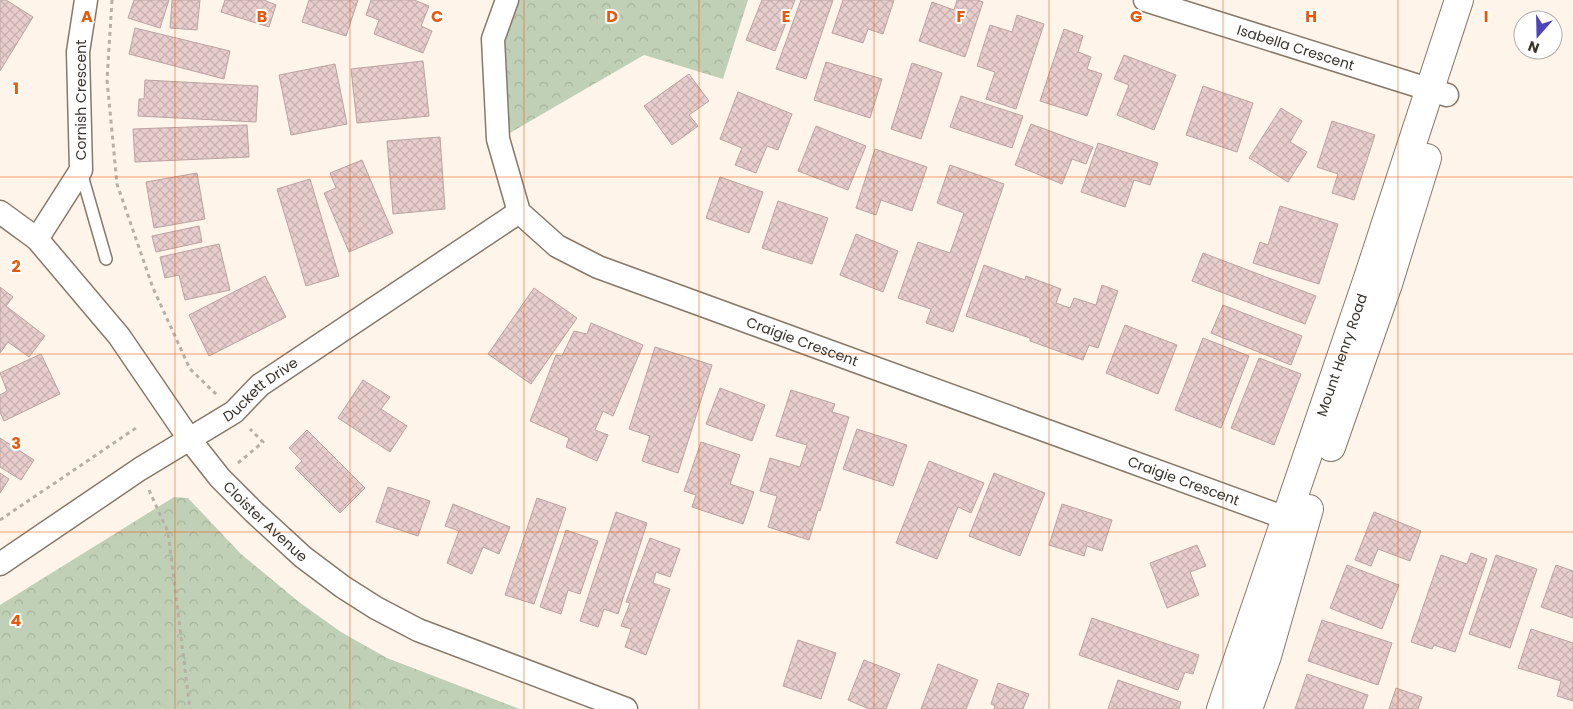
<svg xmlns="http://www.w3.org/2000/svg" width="1573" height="709" font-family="Poppins,sans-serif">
<defs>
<pattern id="park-crowns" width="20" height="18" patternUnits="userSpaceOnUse" patternTransform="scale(1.25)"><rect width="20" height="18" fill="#c0d0b6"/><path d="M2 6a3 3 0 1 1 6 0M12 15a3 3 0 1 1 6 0" fill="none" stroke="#a6b39d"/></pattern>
<pattern id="building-cross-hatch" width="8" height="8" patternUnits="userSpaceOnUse" patternTransform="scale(1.25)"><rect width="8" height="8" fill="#e7cecc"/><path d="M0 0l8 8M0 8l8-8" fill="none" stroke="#c7b1b0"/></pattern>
</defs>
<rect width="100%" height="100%" fill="#fef4ea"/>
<path fill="url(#park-crowns)" d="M515,0H748L723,79L644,55L503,137L500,41Z
M174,497L188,498L241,554L299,602L341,632L387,658L520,709H0V605Z"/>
<path fill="url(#building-cross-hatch)" stroke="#bba3a1" d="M0,0H6L33,17L0,71Z
M134,0H169L160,28L128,18Z
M172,0H200L197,30L170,28Z
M225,0H264L276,5L269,27L221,12Z
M309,0H358L346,36L302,22Z
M371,0H414L429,6L421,26L432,31L423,53L374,34L379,20L366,15Z
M762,0H795L775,51L746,40Z
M801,0H833L806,79L776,69Z
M843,0H894L883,34L868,29L863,43L832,33Z
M957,0H977L983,2L965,57L919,41L932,2L954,10Z
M1017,15L1044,24L1016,109L986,99L995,72L977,66L990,25L1012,32Z
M135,28L230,51L224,79L129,54Z
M1064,29L1083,36L1078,52L1091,57L1087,69L1102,74L1087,116L1040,101Z
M1124,55L1176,75L1154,130L1117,115L1129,85L1114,79Z
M423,61L429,116L357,123L351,69Z
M826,62L882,79L870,118L814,100Z
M912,63L942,73L921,139L891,129Z
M335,64L347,124L291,135L279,75Z
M689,74L709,101L689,115L698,126L672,145L644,106Z
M145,80L258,86L256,122L138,116L139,99H144Z
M1203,86L1253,103L1237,152L1186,135Z
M738,92L792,114L778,150L767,146L756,173L735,165L742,148L720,139Z
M961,96L1023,116L1012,148L950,127Z
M1281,108L1302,121L1290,142L1307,152L1288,182L1249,158Z
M1332,121L1375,135L1354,200L1332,193L1338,174L1317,167Z
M1031,124L1093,147L1086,164L1072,159L1062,184L1015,165Z
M247,125L249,157L135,162L133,129Z
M816,126L866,146L848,190L798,171Z
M440,137L445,209L393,214L387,141Z
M1098,143L1158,163L1150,185L1134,180L1125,207L1081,192Z
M875,149L927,167L912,211L881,200L876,215L856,208Z
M362,160L393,233L349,252L324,193L336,188L330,173Z
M950,165L1004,184L953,332L926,323L931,309L898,298L918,242L950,253L964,213L937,203Z
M197,173L205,219L154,228L146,182Z
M720,177L763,192L749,233L706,218Z
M310,179L339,276L306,286L277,189Z
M778,201L828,218L812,264L762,248Z
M1280,206L1338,224L1319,284L1253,263L1260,242L1268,245Z
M199,226L202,242L156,252L152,236Z
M856,234L898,251L883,292L840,275Z
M219,244L230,290L185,300L179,275L165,278L160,257Z
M1203,253L1316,296L1305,324L1192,281Z
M984,265L1025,280L1026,276L1061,289L1056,303L1070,308L1074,298L1096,305L1102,285L1118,291L1098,348L1089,345L1083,360L1030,341V338L966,316Z
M265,276L286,317L209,356L189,315Z
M0,287L13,297L6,306L45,336L29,357L8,342L0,353Z
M534,288L577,318L531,384L488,354Z
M1223,305L1302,336L1291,365L1211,333Z
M591,323L643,345L613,416L603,411L595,430L608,435L597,461L566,447L569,438L530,421L556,355L562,356L574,331L587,334Z
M1125,325L1177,345L1158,394L1106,373Z
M1203,338L1249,356L1221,428L1175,410Z
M655,347L712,365L678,473L642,461L650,436L629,429Z
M41,354L60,394L4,421L0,412V395L7,391L0,373Z
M1259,358L1301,374L1274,445L1231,428Z
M363,380L390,397L381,409L407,426L390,452L338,418Z
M720,388L765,405L752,441L706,424Z
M791,390L835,404L832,412L849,417L820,511L818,510L809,540L768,527L777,496L760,491L770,458L800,467L807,445L776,436Z
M857,429L907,445L893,486L843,469Z
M307,430L365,488L340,513L295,468L302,461L289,448Z
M0,438L34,460L21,480L0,467Z
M701,442L740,455L730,484L754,492L743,524L692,507L696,495L684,491Z
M929,461L984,483L971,513L958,507L937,559L896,543Z
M0,473L9,479L0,493Z
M994,473L1045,493L1020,556L969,536Z
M388,487L430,501L418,536L376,522Z
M537,498L566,508L534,604L505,595Z
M453,504L510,527L499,554L483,547L472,574L447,563L459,531L445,526Z
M1062,504L1112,520L1102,551L1087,546L1084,556L1049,545Z
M616,512L647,523L618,614L604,609L598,627L580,621Z
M1374,512L1421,531L1410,561L1378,549L1371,566L1355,560Z
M566,530L598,541L580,594L568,590L561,614L540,607Z
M650,538L680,549L670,577L656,572L653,583L670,589L646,655L625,647L631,629L621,626L630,603L626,602Z
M1197,545L1206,566L1190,572L1199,595L1167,608L1150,563Z
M1471,553L1487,559L1455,652L1434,645L1432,649L1411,642L1441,555L1467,564Z
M1496,555L1537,569L1510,648L1469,634Z
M1347,565L1399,585L1382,629L1330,608Z
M1556,565L1573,571V618L1541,607Z
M1092,618L1199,655L1193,674L1185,672L1178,690L1079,655Z
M1322,620L1392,643L1378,685L1308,661Z
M1531,629L1573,643V701L1557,696L1561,681L1518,668Z
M798,640L836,653L821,699L783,686Z
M864,660L900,674L886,709H869L848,700Z
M938,664L978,680L966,709H921Z
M1307,674L1368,695L1363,709H1295Z
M1118,680L1181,702L1179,709H1108Z
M998,683L1029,694L1023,709H994L995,706L991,704Z
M1396,688L1422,697L1418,709H1389Z"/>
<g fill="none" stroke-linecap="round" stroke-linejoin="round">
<g stroke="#87796a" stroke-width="14">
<path id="service" d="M81,172L106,259"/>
</g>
<g stroke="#87796a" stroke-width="25">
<g id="minor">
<path id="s1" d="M507,0L493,39L498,139L519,212L557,246L598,267L1302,524"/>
<path id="s2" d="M1145,0L1447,95"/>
<path id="s3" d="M0,212L37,239L119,336L190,440L220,478L254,512L303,557L343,587L376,608L418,630L626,709"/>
<path d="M37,239L81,170L78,52L86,0"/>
<path id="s4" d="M0,564L140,469L234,412L260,385L519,212"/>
</g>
</g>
<g stroke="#87796a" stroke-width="30">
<g id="tertiary">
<path d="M1331,447L1388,284L1427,158"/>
<path id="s5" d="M1221,709L1368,278L1459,0"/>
<path d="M1248,709L1267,656L1309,509"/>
</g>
</g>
<path stroke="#b8b0a7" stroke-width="3" stroke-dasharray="4 4" stroke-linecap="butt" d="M112,0L107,80L117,184L153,288L190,369L218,396
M238,463L263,442L250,429
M149,490L168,532L190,709
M0,520L139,426"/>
<use href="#service" stroke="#fff" stroke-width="11"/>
<use href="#minor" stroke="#fff" stroke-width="22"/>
<use href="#tertiary" stroke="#fff" stroke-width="28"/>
</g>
<path fill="none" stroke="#e8590c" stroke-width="1" stroke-opacity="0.55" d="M175,0V709M350,0V709M524,0V709M699,0V709M874,0V709M1049,0V709M1223,0V709M1398,0V709M0,177H1573M0,354H1573M0,532H1573"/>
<g text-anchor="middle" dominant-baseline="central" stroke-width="4" stroke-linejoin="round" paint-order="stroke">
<g font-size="14" fill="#39332d" stroke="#fff">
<text stroke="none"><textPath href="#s2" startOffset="158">Isabella Crescent</textPath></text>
<text transform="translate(81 100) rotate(-90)">Cornish Crescent</text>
<text stroke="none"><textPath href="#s1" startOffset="532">Craigie Crescent</textPath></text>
<text stroke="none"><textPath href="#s5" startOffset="374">Mount Henry Road</textPath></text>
<text stroke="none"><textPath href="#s4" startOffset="314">Duckett Drive</textPath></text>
<text stroke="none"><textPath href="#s1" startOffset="938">Craigie Crescent</textPath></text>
<text stroke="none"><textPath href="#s3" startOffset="410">Cloister Avenue</textPath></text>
</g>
</g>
<g font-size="16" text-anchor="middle" font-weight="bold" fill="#e8590c" stroke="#fff" stroke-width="4" stroke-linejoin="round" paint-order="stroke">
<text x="87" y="22">A</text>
<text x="262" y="22">B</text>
<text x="437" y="22">C</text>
<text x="612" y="22">D</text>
<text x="786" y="22">E</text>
<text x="961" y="22">F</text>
<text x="1136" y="22">G</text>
<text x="1311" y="22">H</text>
<text x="1486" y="22">I</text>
<text x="16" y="94">1</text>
<text x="16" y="272">2</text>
<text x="16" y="449">3</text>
<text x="16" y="626">4</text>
</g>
<g transform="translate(1538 35) rotate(200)"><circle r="24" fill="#ffffff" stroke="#b0adab"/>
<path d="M0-4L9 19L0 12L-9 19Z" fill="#4d43ba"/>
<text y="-8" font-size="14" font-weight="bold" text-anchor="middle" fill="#39332d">N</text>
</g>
</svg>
